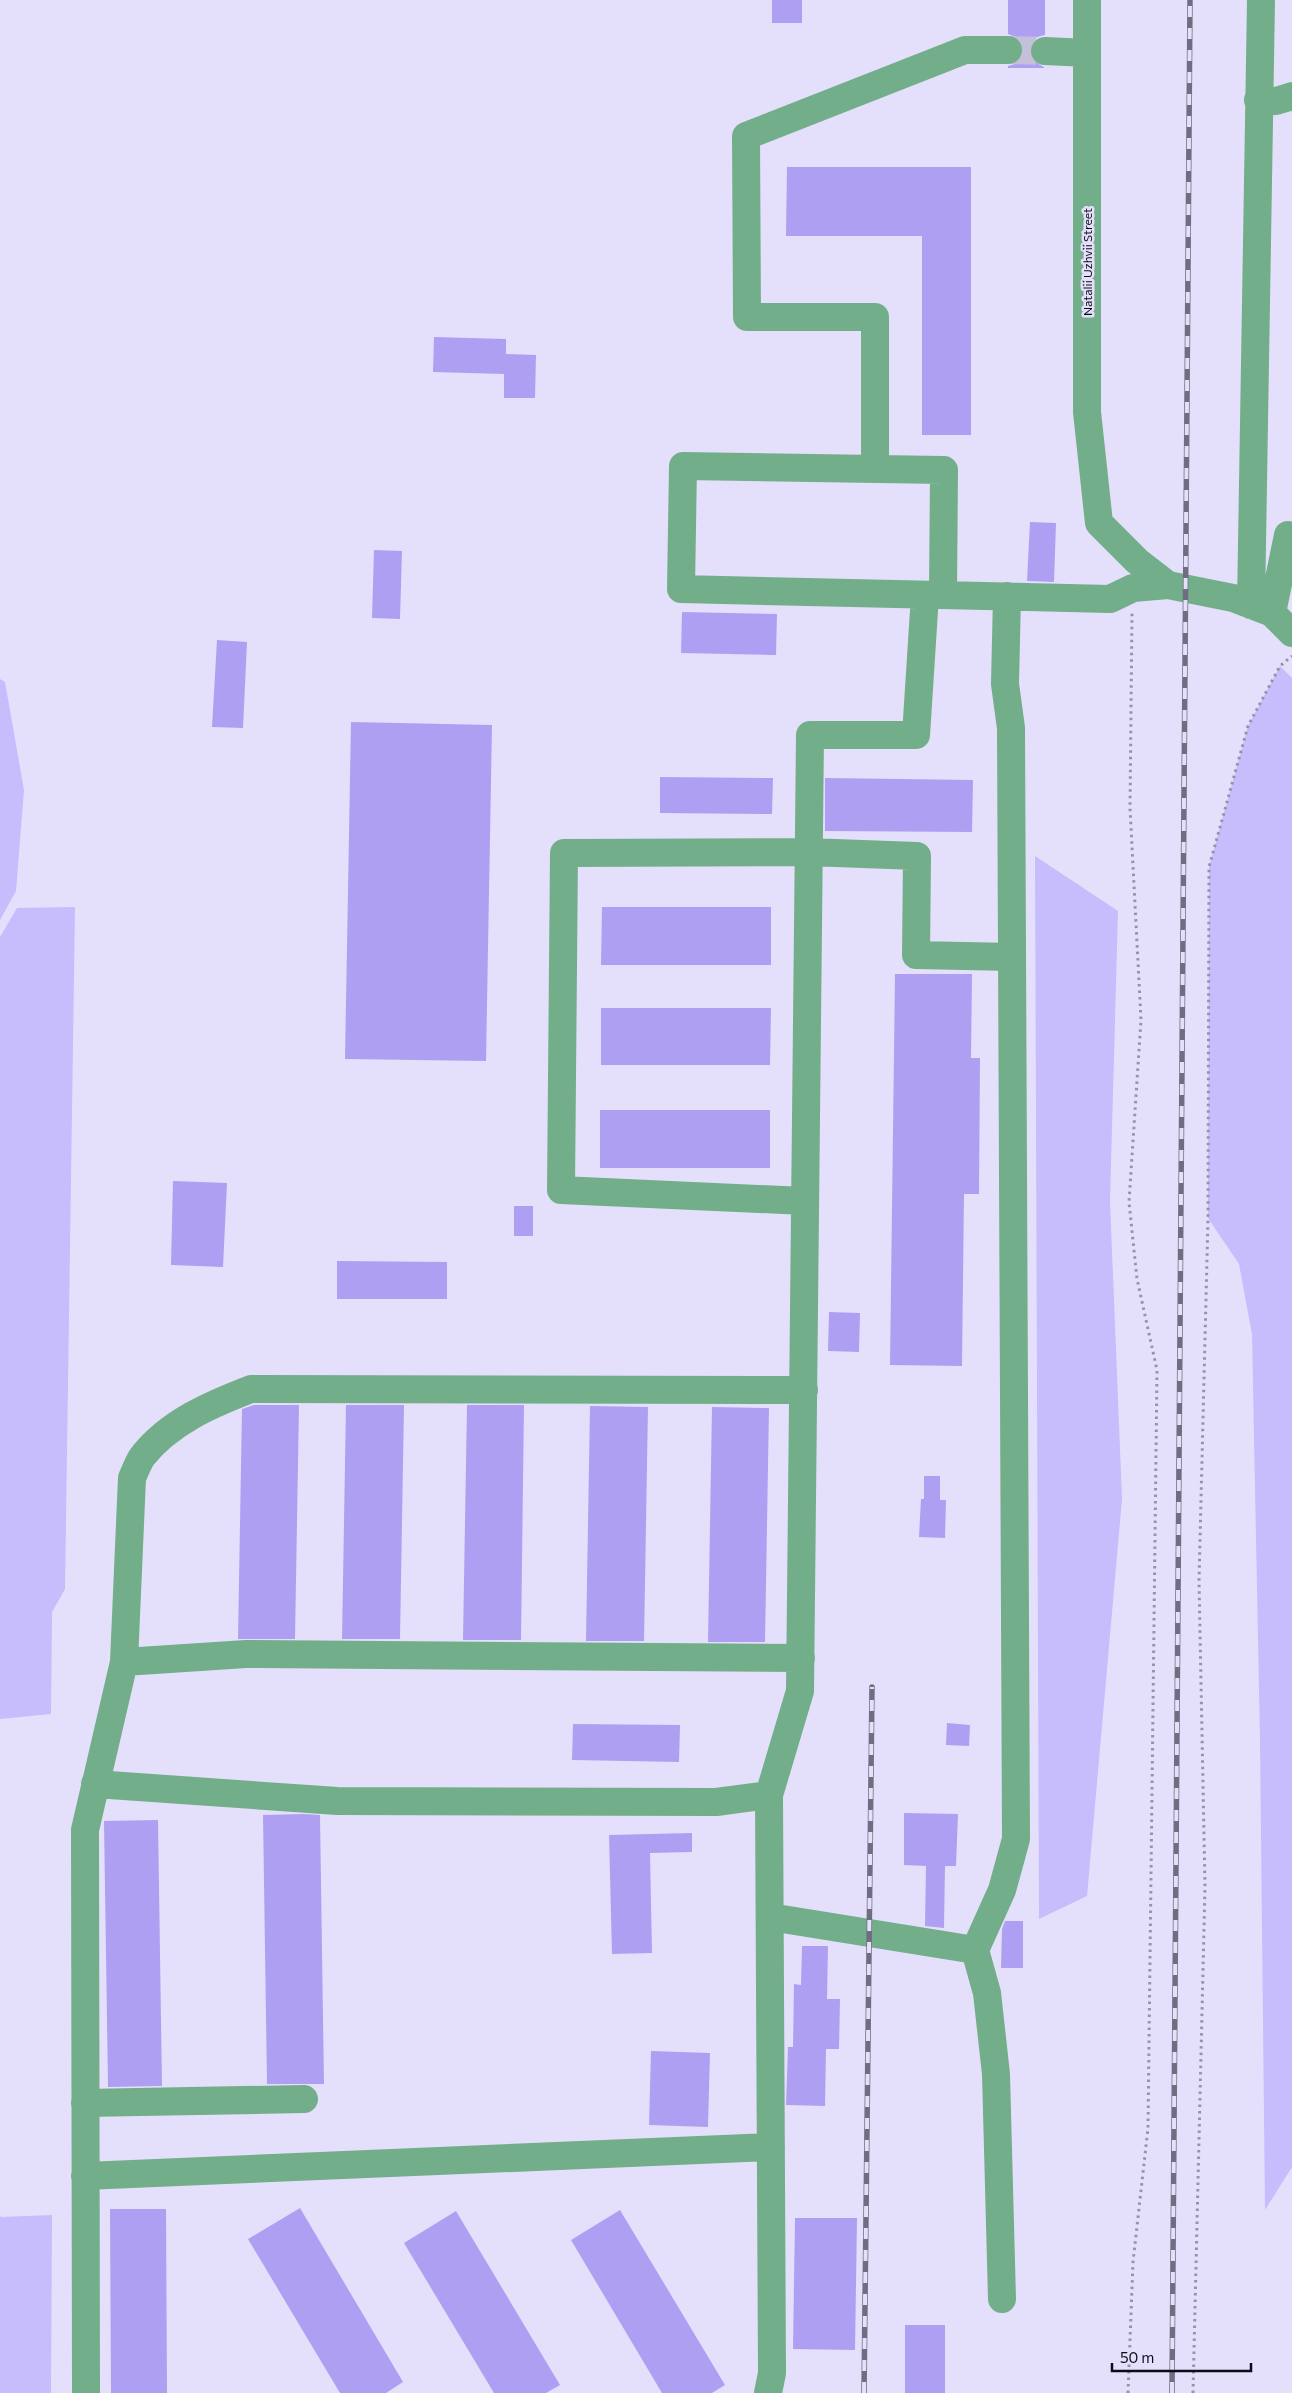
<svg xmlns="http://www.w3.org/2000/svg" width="1292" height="2393" font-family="Commissioner,sans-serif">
<rect width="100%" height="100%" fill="#e4e0fb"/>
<path fill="#c7bcfc" d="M1280,666L1292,678V2167L1265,2210L1260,1739L1252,1334L1239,1264L1208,1218L1209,867L1248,726Z
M0,679L5,682L24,790L16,891L0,920Z
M1035,856L1118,911L1110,1201L1122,1499L1087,1896L1039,1919Z
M75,907L65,1589L52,1612L51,1714L0,1719V937L17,908Z
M0,2215L1,2217L52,2215L51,2393H0Z"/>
<path fill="#af9ff2" d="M772,0H802V23H772Z
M1008,0H1045V35L1037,37L1032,42L1029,51L1031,59L1045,68H1008V66L1015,64L1021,58L1024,50L1022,43L1016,37L1008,34Z
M787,167H971V435H922V236H786Z
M434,337L506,339V354L536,355L535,398H504V374L433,372Z
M1030,522L1056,523L1054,582L1027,581Z
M374,550L402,551L400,619L372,618Z
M682,612L777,614L776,655L681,653Z
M217,640L247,642L243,728L212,727Z
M351,722L492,725L486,1061L345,1059Z
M660,777L773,778L772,814L660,813Z
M825,778L973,780L972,832L825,831Z
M602,907H771V965H601Z
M895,974H972L971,1058H980L979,1194H964L962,1366L890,1365Z
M601,1008H771L770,1065H601Z
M600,1110H770V1168H600Z
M173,1181L227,1183L223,1267L171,1265Z
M514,1206H533V1236H514Z
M337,1261L447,1262V1299H337Z
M829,1312L860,1313L859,1352L828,1351Z
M254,1405H299L295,1639H238L242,1409Z
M346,1405H404L400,1639H342Z
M467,1405H524L521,1640H463Z
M590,1406L648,1407L644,1641H586Z
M712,1407L769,1408L765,1642H708Z
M924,1476H940V1500H946L945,1538L919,1537L921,1499H924Z
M947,1723L970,1725L969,1746L946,1745Z
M573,1724L680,1725L679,1762L572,1760Z
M904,1813L958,1814L956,1866H945L944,1928L925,1926L926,1866L904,1865Z
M304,1814L320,1815L324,2084H267L263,1815Z
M158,1820L162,2086L108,2087L104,1821Z
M692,1833V1852L650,1853L652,1953L612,1954L609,1835Z
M1005,1921H1023V1968H1001L1002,1929Z
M802,1946H828L827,1999H840L839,2049H826L825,2106L786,2105L788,2047H793L794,1984L801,1985Z
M651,2051L710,2053L708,2127L649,2125Z
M300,2208L403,2382L386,2393H340L248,2239Z
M110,2209H166L167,2393H111Z
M620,2210L725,2385L712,2393H662L571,2240Z
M456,2211L560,2385L546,2393H494L404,2243Z
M795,2218H857L855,2350L793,2349Z
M905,2325H945V2393H905Z"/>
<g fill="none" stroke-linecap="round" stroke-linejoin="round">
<path stroke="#c4c0d9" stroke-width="28" stroke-dasharray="28 14" stroke-linecap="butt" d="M1008,50L1045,51"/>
<path stroke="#9693a8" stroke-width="3" stroke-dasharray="2.5 4" stroke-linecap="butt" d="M1128,2393L1133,2262L1148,2128L1157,1370L1137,1279L1129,1202L1141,1020L1130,808L1132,613
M1193,2393L1205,1886L1199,1581L1208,1218L1209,867L1248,726L1280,666L1292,656"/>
<path stroke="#73ae8a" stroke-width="28" d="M1087,0V412L1099,523L1137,561L1168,585L1233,598L1272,613L1292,633
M1045,51L1087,53
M1258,100L1276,101L1292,96
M875,469V317H747L746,136L965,50H1008
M943,595L944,470L683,466L681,589L1110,599L1133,588L1168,585
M1251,605L1261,0
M1272,613L1288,535
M805,1201L561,1190L564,853L808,852L917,856L916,955L1012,957
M124,1662L246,1654L801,1658
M95,1784L337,1801L716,1802L769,1795
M770,1917L975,1950
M85,2103L304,2099
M85,2176L771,2147
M1002,2299L996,2074L987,1993L975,1950L1002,1890L1016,1839L1011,728L1005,684L1007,596
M86,2393L85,1830L124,1662L132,1478C135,1471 138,1463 142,1457C169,1422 212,1404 251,1389L804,1390
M768,2393L772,2373L769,1795L800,1691L810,735H916L925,595"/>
<g stroke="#6f6d7f" stroke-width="5.5">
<path id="rail" d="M864,2393L872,1687
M1172,2393L1190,0"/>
</g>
<use href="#rail" stroke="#e4e0fb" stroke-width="4" stroke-dasharray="11" stroke-linecap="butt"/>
</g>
<g text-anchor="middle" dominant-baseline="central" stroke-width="5" stroke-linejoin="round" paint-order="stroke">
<g font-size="12" fill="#0d0b16" stroke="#e4e0fb">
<text transform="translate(1087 262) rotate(-90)">Natalii Uzhvii Street</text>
</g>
</g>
<path d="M1112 2363v8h139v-8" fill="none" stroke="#0d0b16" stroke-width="2.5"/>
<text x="1120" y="2363" font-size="15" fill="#0d0b16" stroke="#e4e0fb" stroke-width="4" paint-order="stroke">50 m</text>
</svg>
